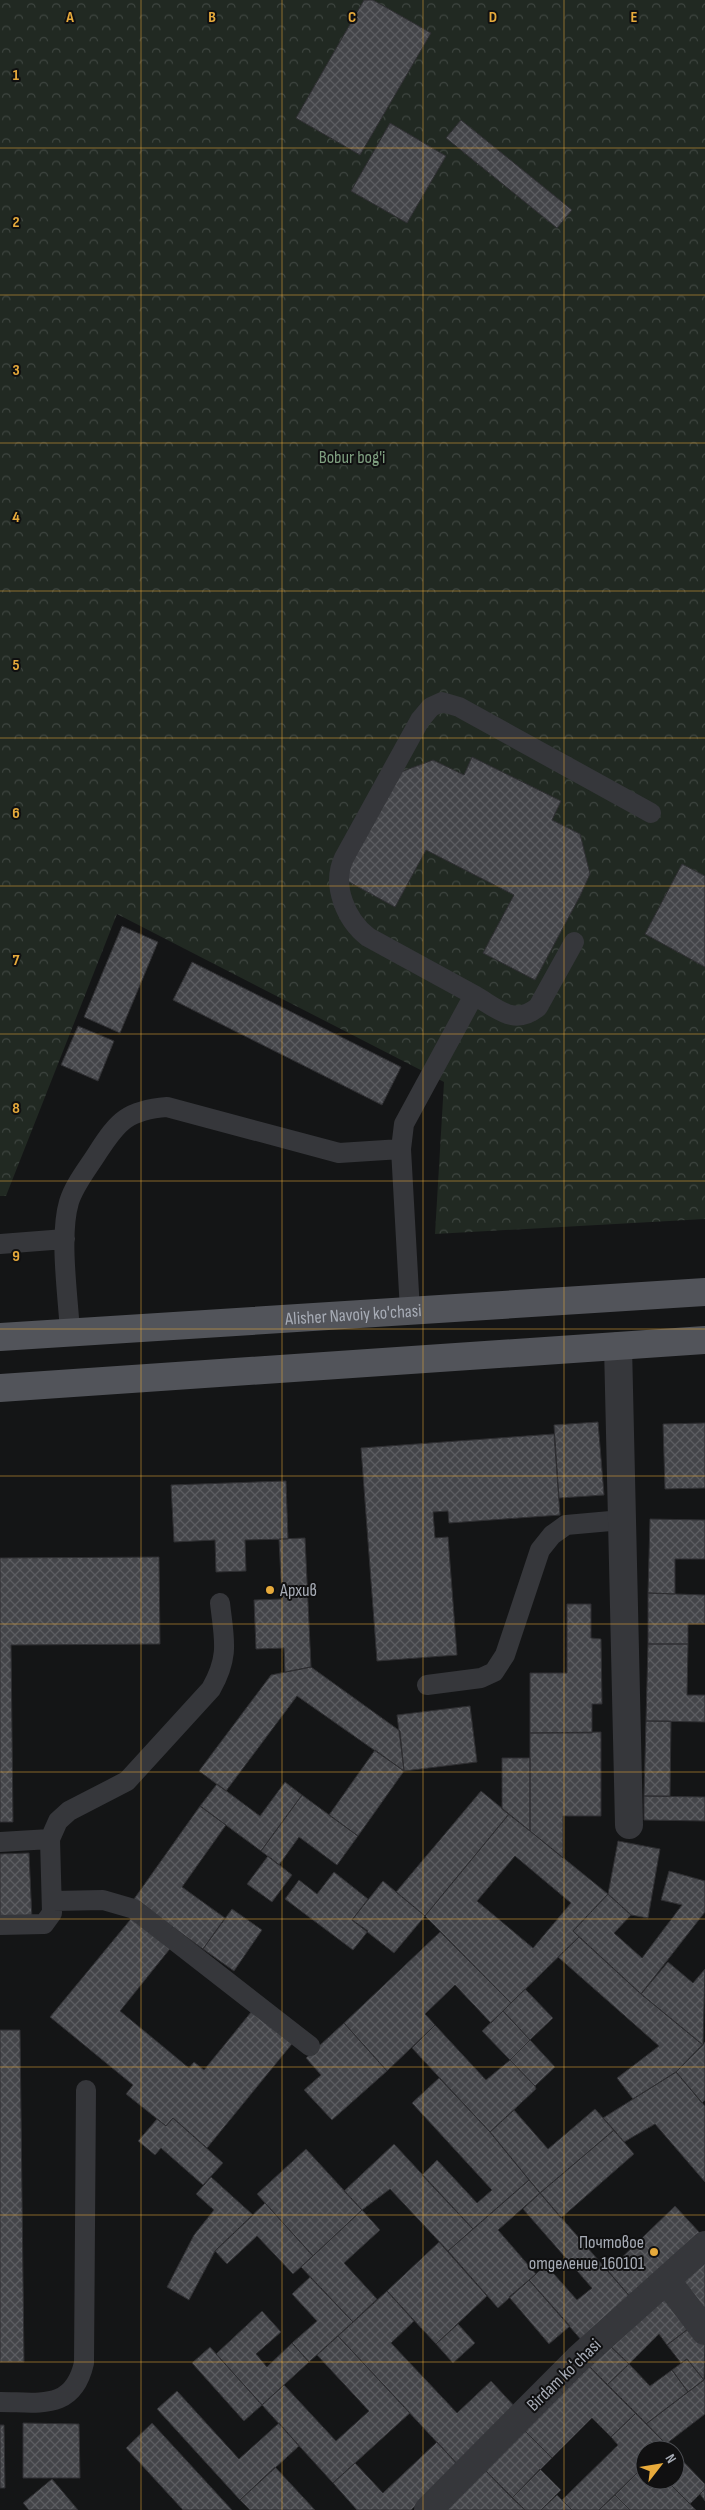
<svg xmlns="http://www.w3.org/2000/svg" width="705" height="2510" font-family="'Sofia Sans Condensed',sans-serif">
<defs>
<pattern id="forest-crowns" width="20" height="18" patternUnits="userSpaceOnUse" patternTransform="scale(1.25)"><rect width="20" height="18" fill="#212922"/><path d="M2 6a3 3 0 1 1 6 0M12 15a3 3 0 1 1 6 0" fill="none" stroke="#3e4540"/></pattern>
<pattern id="building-cross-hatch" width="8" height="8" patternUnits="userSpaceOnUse" patternTransform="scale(1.25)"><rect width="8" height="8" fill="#444549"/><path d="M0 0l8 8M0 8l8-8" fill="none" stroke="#5c5d61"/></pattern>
</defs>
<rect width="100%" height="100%" fill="#141516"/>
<path fill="url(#forest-crowns)" d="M0,0H705V1219L435,1234L444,1082L117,914L6,1196H0Z"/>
<path fill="url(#building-cross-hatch)" stroke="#2f2f32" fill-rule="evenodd" d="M364,0H373L431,33L360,155L296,118Z
M461,120L572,210L557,228L446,138Z
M390,123L446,156L407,223L351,191Z
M472,757L561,801L552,820L580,834L590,874L580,896L535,980L483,953L514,895L426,850L395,907L340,877L398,773L433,760L464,775Z
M682,864L705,876V967L645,934Z
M122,926L158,942L120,1033L84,1017Z
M192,962L401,1067L382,1105L173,1000Z
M78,1026L114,1041L98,1081L61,1065Z
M598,1422L604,1495L559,1498L554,1425Z
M705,1423V1488L665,1489L663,1424Z
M554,1434L560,1515L449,1523L448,1511L433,1512L435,1538L448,1537L457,1655L377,1661L361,1448Z
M286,1481L288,1539L245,1540L246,1571L216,1572L215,1540L174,1542L171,1485Z
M650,1519L705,1520V1559H675V1594L648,1593Z
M305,1538L311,1667L285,1672L284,1648L256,1649L254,1600L282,1599L279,1539Z
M159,1557L160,1644L11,1645L13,1822H0V1558Z
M648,1593L705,1595V1624H688V1644H648Z
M567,1604H591V1638L601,1639L602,1704H592V1733H530V1673H567Z
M648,1644H688L687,1695H705V1722L646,1721Z
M311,1667L400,1731L404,1771L297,1696L226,1791L199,1771L271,1675Z
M470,1706L477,1762L404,1771L397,1715Z
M646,1721H671L670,1796H644Z
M601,1732V1816H563V1858L530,1831V1733Z
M375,1750L404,1771L358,1836L329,1815Z
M502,1758H530V1831L502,1809Z
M285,1782L302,1795L261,1851L200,1806L217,1784L260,1816Z
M481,1791L509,1814L425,1916L396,1892Z
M302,1795L358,1836L337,1865L299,1837L279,1865L261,1851Z
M644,1796L705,1797V1821L644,1820Z
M200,1806L226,1825L182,1887L225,1918L203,1949L134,1899Z
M509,1814L608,1894L573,1931L579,1937L511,2003L425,1916ZM515,1856L571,1903L533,1948L477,1901Z
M618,1841L660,1849L648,1918L631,1915L608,1894Z
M29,1853L32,1920L0,1921V1854Z
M268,1856L292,1875L272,1902L247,1884Z
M669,1871L705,1881V1912L641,1994L573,1931L608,1894L631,1915L614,1933L642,1958L682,1905L661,1900Z
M334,1872L368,1899L352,1920L368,1931L353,1950L285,1899L299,1880L317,1894Z
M383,1881L425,1916L394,1953L352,1920Z
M232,1909L262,1930L234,1971L203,1949Z
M135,1914L173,1945L120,2011L189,2068L194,2062L204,2070L256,2006L296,2039L207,2148L173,2118L166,2126L126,2094L133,2085L50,2017Z
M440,1932L511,2003L491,2023L455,1985L425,2014L435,2025L387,2071L344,2023Z
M579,1937L641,1994L703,2045L676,2072L633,2099L617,2078L659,2046L558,1957Z
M668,1962L693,1983L705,1969L703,2045L641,1994Z
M525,1989L553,2018L530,2040L503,2011Z
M503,2011L530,2040L510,2060L482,2031Z
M344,2023L387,2071L332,2120L304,2090L321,2075L306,2058Z
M435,2025L486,2080L510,2060L535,2086L536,2089L490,2132L412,2048Z
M0,2030H20L24,2362H0Z
M530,2040L555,2067L535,2086L510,2060Z
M705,2042V2100L702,2103L676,2072Z
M676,2072L705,2106V2182L655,2124L624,2142L603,2118Z
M439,2078L490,2132L529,2180L473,2229L422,2175L437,2160L477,2203L492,2190L412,2103Z
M595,2109L614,2130L540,2193L490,2132L514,2110L548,2149Z
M173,2118L223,2163L203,2185L161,2148L155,2155L138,2141L157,2119L166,2126Z
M614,2130L634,2154L561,2218L540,2193Z
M394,2144L473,2229L448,2251L390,2189L362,2210L344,2191Z
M306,2149L362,2210L313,2256L257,2194Z
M211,2177L253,2215L215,2251L189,2300L167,2287L194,2235L214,2210L196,2194Z
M529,2180L540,2193L498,2230L536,2274L498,2308L448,2251Z
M540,2193L632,2299L583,2342L529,2280L546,2265L577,2300L592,2288L523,2209Z
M265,2203L313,2256L293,2274L257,2236L227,2264L215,2251Z
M675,2206L700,2233L632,2299L608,2271Z
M362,2210L380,2230L344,2263L377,2299L353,2322L301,2267Z
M439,2242L487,2296L436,2344L387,2291Z
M705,2263V2324L677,2287Z
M310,2277L353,2322L309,2362L292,2343L317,2321L292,2294Z
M529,2280L570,2326L549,2344L509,2297Z
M387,2291L414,2321L391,2343L457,2413L491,2381L517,2409L459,2466L338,2336Z
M666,2291L692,2326L667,2345L659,2334L629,2364L607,2343Z
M262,2311L281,2332L256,2354L267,2367L292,2343L309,2362L262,2405L216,2354Z
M458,2324L475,2343L453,2363L436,2344Z
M692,2326L705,2342L704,2380L687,2359L681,2363L667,2345Z
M338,2336L410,2413L333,2483L262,2405L284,2385L336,2441L369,2411L317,2355Z
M607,2343L629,2364L607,2385L586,2363Z
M210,2347L262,2405L244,2421L192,2363Z
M687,2359L704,2380L688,2392L672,2370Z
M586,2363L636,2413L611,2437L592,2418L552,2458L522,2428Z
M629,2364L650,2386L672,2370L688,2392L646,2424L607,2385Z
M705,2379V2414L666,2444L646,2424Z
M177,2391L239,2459L279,2423L299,2446L240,2500L157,2409Z
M636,2413L666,2444L660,2450H645V2465L599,2510H572L562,2500L618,2445L611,2437Z
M23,2423L79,2424L80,2478H23Z
M152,2423L232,2510H183L126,2448Z
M0,2425H4L5,2488H0Z
M522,2428L552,2458L512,2498L482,2467Z
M437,2442L459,2466L411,2510H357L333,2483L355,2463L383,2493Z
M666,2444L672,2450H660Z
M675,2453L705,2484V2489L690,2504L666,2480H675Z
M645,2465V2480H666L696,2510H630L615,2495Z
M275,2467L315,2510H250L240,2500Z
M482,2467L525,2510H438Z
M540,2469L561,2490L541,2510H525L512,2498Z
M52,2479L78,2510H29L23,2503Z
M705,2489V2501L700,2494Z
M557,2495L572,2510H541Z
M615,2495L630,2510H599Z"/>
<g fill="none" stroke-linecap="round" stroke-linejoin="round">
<path stroke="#36373b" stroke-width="20" d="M474,995C497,1008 514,1027 538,1007L574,942
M401,1149L404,1124L474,995L368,937C346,920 331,885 344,858L420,720L431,707L442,702L459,707L651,813
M0,1244L65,1239
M70,1332C68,1296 59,1236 69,1202C74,1185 88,1168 98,1152C118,1121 128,1110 167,1107L339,1153L401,1149L410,1311
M427,1685L481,1678L494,1672L505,1655L540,1550L552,1535L566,1525L622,1520
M0,1842L50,1839
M53,1901L103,1900L134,1909L310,2046
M0,1925L44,1924L52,1913L50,1839L58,1821L69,1811L127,1781L211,1689C230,1656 224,1639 220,1603
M0,2402C40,2402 73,2411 84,2363L86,2090"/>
<path stroke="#36373b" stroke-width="28" d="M618,1346L629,1825
M667,2281L705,2331
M428,2510L578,2359L705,2245"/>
<g stroke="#52545a" stroke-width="28">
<path id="s1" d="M0,1337L705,1292"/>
<path d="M0,1388L705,1340"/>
</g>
</g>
<path fill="none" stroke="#e7aa3b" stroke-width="1" stroke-opacity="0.55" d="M141,0V2510M282,0V2510M423,0V2510M564,0V2510M0,148H705M0,295H705M0,443H705M0,591H705M0,738H705M0,886H705M0,1034H705M0,1181H705M0,1329H705M0,1476H705M0,1624H705M0,1772H705M0,1919H705M0,2067H705M0,2215H705M0,2362H705"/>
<g fill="#e7aa3b" stroke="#101011" stroke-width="2">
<circle cx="270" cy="1590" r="5"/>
<circle cx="654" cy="2252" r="5"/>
</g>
<g text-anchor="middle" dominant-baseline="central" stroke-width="4" stroke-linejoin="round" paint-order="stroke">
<g font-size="18" fill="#7fa080" stroke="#101011">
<text x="352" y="457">Bobur bog'i</text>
</g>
<g font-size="18" fill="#a7acb6" stroke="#101011">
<text stroke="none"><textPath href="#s1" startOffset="354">Alisher Navoiy ko'chasi</textPath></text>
<text transform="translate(564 2375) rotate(-44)">Birdam koʻchasi</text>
</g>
<g font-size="18" fill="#a7acb6" stroke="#101011" text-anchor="start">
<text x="280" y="1590">Архив</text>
<text x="644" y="2242" text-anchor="end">Почтовое<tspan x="644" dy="21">отделение 160101</tspan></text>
</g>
</g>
<g font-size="16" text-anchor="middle" font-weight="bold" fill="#e7aa3b" stroke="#101011" stroke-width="4" stroke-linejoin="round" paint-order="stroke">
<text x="70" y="22">A</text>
<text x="212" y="22">B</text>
<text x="352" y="22">C</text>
<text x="493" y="22">D</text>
<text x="634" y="22">E</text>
<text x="16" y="80">1</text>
<text x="16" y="227">2</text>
<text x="16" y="375">3</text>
<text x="16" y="522">4</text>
<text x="16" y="670">5</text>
<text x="16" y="818">6</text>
<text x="16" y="965">7</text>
<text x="16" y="1113">8</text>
<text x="16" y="1261">9</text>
</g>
<g transform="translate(660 2465) rotate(59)"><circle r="24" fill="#101011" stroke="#4c4e53"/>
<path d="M0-4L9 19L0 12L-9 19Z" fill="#e7aa3b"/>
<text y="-8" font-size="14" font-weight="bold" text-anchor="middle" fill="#a7acb6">N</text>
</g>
</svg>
